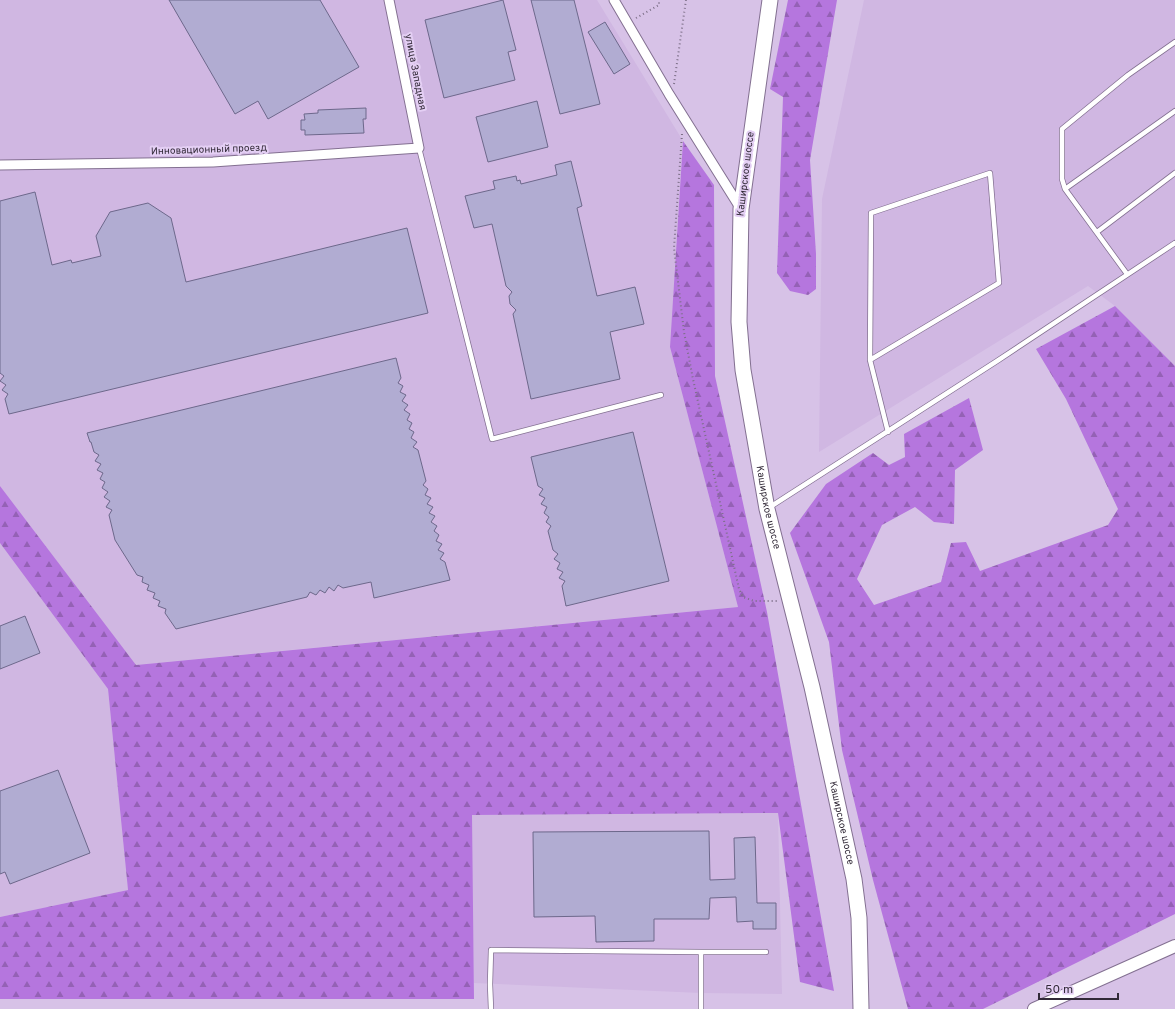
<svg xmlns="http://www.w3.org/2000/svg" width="1175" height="1009" font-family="Overpass,sans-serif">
<defs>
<pattern id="forest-firs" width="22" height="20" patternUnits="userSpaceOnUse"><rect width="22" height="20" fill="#b576de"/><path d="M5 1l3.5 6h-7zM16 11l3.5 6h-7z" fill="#9461b5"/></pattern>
</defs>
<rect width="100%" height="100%" fill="#d7c2e7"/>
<path fill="#d0b7e2" d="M0,0H597L683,141L670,347L738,607L135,665L0,486Z
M864,0H1175V366L1115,306L1088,286L819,452L822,199Z
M0,543L108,689L128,890L0,917Z
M778,813L782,994L701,993L474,983L471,815Z"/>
<path fill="url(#forest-firs)" d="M788,0H837L810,160L816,254V289L808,295L790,291L777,273L783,97L770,89Z
M683,141L714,185L715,376L767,612L834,991L800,982L778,813L472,815L474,999H0V917L128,890L108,689L0,543V486L136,665L738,607L670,347Z
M1115,306L1175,366V914L983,1009H908L873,880L842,750L829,642L790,533L826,484L873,453L889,465L905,457L904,434L969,398L983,450L955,470L954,524L934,522L915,507L882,525L857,579L874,605L941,582L951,543L966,542L980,571L1108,525L1118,509L1066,399L1036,349Z"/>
<path fill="#b1acd2" stroke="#6d688b" d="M169,0H320L359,67L268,119L258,101L235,114Z
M503,0L516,50L508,52L515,80L444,98L425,20Z
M531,0H574L600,104L560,114Z
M605,22L630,64L614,74L588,32Z
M537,101L548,147L488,162L476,117Z
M366,108V119H363L364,133L305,135V130H301V120H305L304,114L318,113V110Z
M571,161L582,206L577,208L597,296L635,287L644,324L610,332L620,379L531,399L513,314L516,310L510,304L509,296L512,292L506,286L492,224L474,228L465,196L495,189L493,181L516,176L517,181L520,180L521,184L557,175L555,165Z
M35,192L52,265L71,260L72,263L101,256L96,236L110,212L148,203L171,218L186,282L407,228L428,313L9,414L5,399L8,394L2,390L6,385L0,381L4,376L0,373V201Z
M396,358L401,378L398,383L403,386L400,392L406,395L402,401L408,405L404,410L410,414L407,420L412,423L409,429L414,432L411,438L417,442L413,447L418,450L426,481L423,485L428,489L425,495L431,498L427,504L433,507L429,513L435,516L431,522L437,526L434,531L439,535L436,541L442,544L438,550L444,553L440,559L445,562L450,580L374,598L371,582L343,588L338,585L334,591L329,587L325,593L320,590L316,595L310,592L307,597L176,629L165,613L166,609L158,606L160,601L153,598L155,593L147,590L149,585L142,582L143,577L137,575L115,540L109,515L112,510L106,507L110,501L104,497L108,492L102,488L105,482L100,479L103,473L97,470L101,464L95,461L99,455L94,452L91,442H90L87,433Z
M633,432L669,581L566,606L562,586L565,581L559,578L563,572L557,569L560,563L554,559L558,554L553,550L548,531L551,526L546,522L549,517L544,513L547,507L541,504L545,498L539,495L543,489L538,486L531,457Z
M25,616L40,653L0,669V626Z
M58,770L90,853L10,884L5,872L0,874V791Z
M709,831L710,880L735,879L734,838L755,837L757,903H776V929H753V921L737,922L736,897L710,898L709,919H654V941L596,942L595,916L534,917L533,832Z"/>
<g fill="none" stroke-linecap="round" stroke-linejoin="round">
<g stroke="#837091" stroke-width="6">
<path id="service" d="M419,148L492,439L661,395
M1065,189L1175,111
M1097,232L1175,173
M1127,274L1065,189L1062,179V129L1128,75L1175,42
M870,360L871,213L990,173L999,283L870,360L888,432
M770,507L997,361L1175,243
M701,952H766
M491,1009L490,984L491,950L701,952V1009"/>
</g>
<g stroke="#837091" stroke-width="11">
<path id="minor" d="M614,0L669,94L741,209
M0,165L213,162L419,148L389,0"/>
</g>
<g stroke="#837091" stroke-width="14">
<path id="tertiary" d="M1034,1009L1175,946"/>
</g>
<g stroke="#837091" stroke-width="17">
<g id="primary">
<path id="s1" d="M770,0L741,209L739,322L743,370L767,509L812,687L854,879L859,918L861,1009"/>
</g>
</g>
<path stroke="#7c6f87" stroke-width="2" stroke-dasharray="1 3" stroke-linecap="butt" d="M636,18L659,5V0
M674,84L686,0
M682,134L674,248L684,332L693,379L739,589L743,597L754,601H777"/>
<use href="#service" stroke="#fff" stroke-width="4.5"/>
<use href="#minor" stroke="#fff" stroke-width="9"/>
<use href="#tertiary" stroke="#fff" stroke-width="12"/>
<use href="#primary" stroke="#fff" stroke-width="15"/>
</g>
<g text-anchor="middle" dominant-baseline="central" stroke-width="4" stroke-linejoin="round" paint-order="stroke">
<g font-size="10" fill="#322a38" stroke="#e4cff4">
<text transform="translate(415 72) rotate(79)">улица Западная</text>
<text transform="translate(209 150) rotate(-2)">Инновационный проезд</text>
<text transform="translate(746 174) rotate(-83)">Каширское шоссе</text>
<text stroke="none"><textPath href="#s1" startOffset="512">Каширское шоссе</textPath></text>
<text stroke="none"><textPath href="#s1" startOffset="836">Каширское шоссе</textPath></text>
</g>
</g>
<path d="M1039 993v6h79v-6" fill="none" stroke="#322a38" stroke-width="2"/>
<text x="1045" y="993" font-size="12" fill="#322a38" stroke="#e4cff4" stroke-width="3" paint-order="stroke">50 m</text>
</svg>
